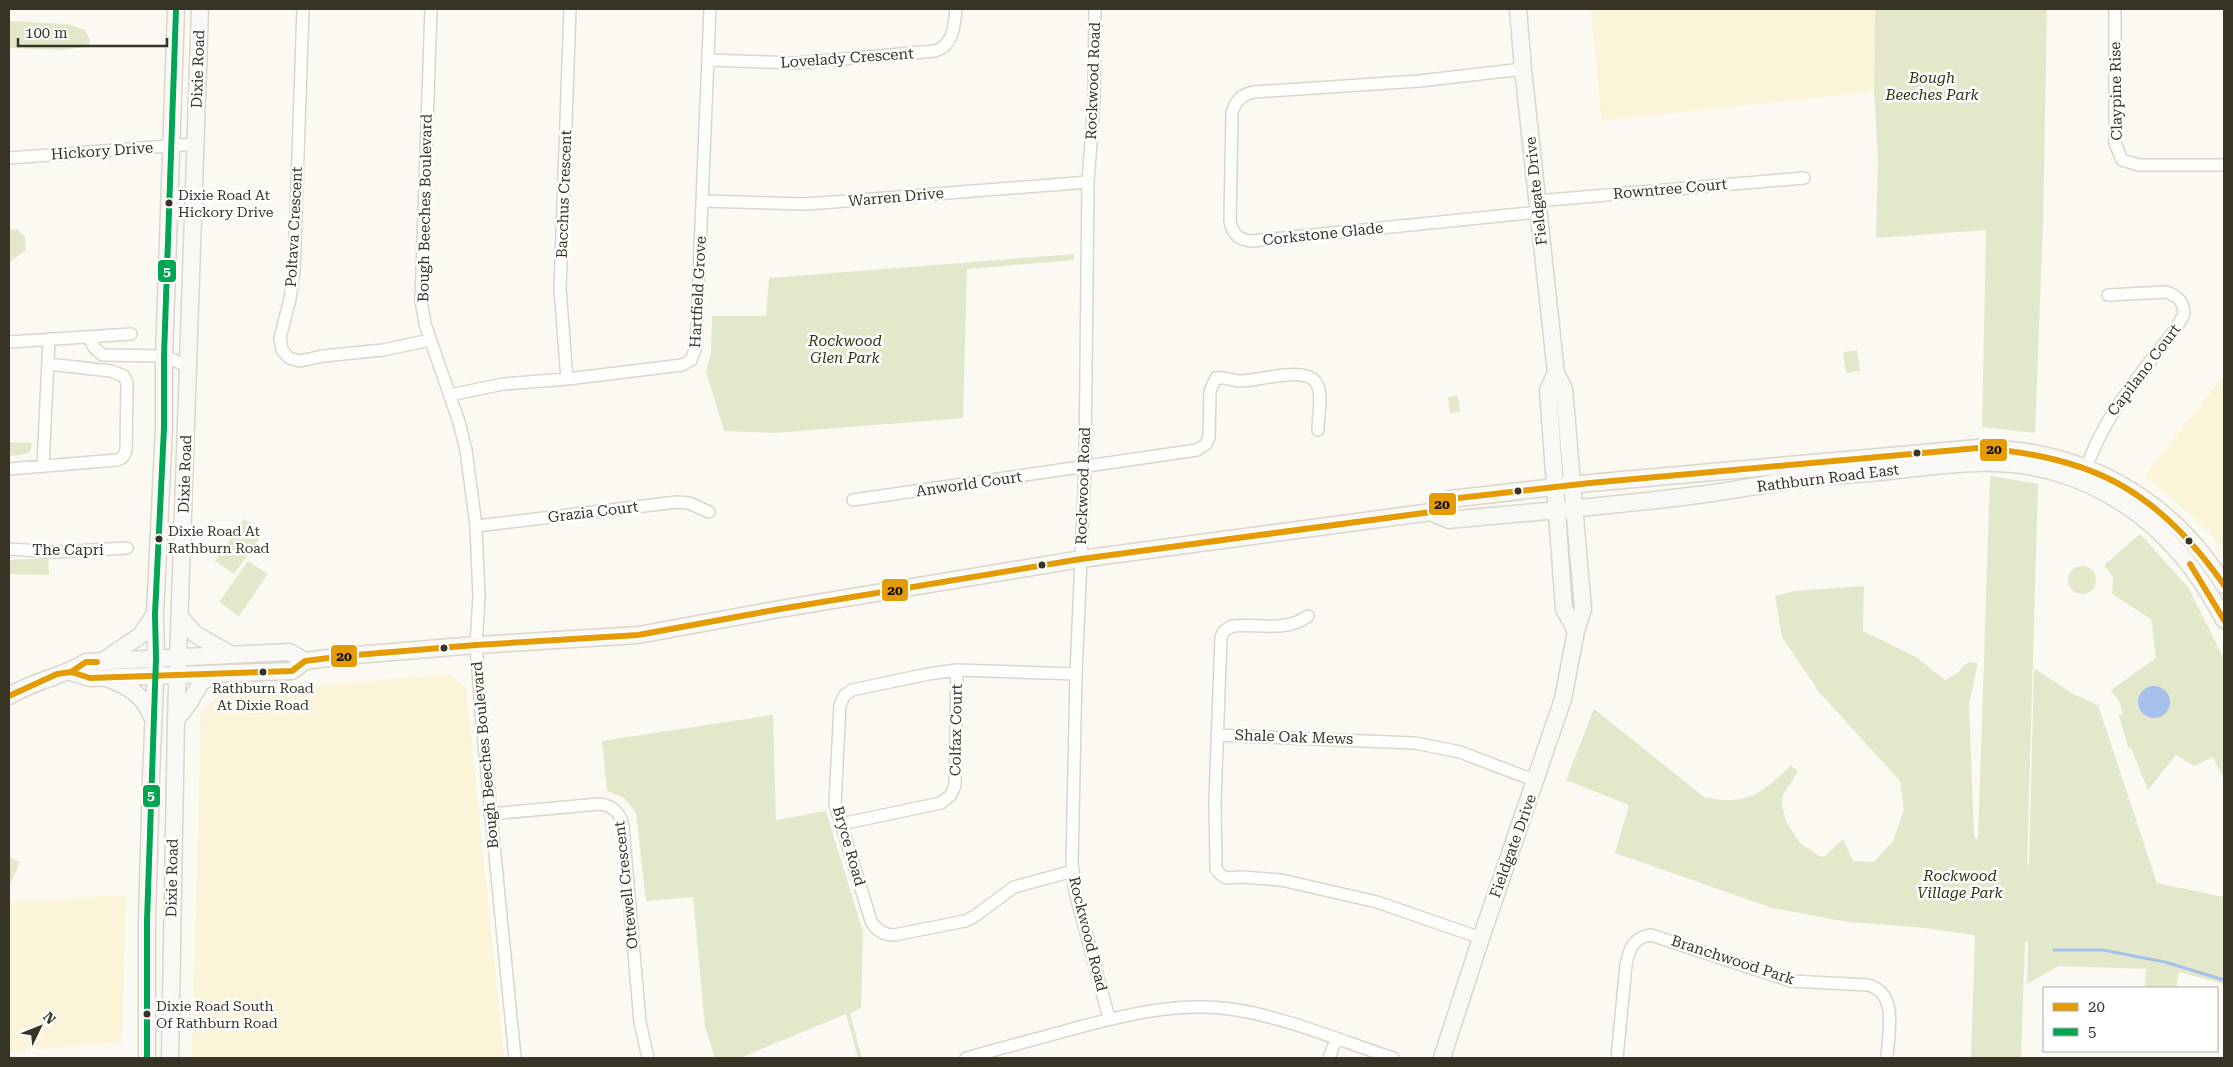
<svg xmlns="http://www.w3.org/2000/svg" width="2233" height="1067" font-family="'Roboto Serif',serif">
<rect width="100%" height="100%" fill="#fbf9f1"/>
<path fill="#fbf4d8" d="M1591,9H1875L1874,88L1869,92L1602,121Z
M2224,375V553L2208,531L2145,475Z
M450,674L466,688L504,1058H192L201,712L220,694Z
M126,895L122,1042L9,1052V902Z"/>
<path fill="#e4e8ca" d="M1875,9H2047L2043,224L2035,433L1982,427L1986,230L1876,238L1878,159L1874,88Z
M9,21L68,24L85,30L90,40L88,47L60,50L11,48L9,50Z
M17,229L25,237L26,250L9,263V230Z
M1074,254V260L967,269L963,418L775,433L724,431L706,371L711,353L712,316H766L769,278Z
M1857,350L1860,371L1846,373L1843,352Z
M1458,396L1460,412L1450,413L1448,397Z
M9,442L32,443L30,451L26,454L9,456Z
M1990,476L2038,484L2027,865H2029L2034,668L2073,694L2098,705L2157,883L2224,897V984L2179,972L2176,988H2144L2147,969L2059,966L2027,984L2028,943L2025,942L2021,1058H1971L1975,935L1916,927L1848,922L1772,908L1615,853L1629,805L1566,780L1594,709L1704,797C1746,806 1762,794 1791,765L1798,772L1783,795L1782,806L1787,823L1800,843L1821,857L1825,856L1843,839L1853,861L1874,862L1893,841L1904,810L1900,781L1819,692L1782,637L1775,596L1794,591L1864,586L1863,631L1916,657L1945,680L1957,673L1968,662L1978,663L1969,703L1974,837L1978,839Z
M244,519L263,533L234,574L215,561Z
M2140,534L2188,587L2224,659V779L2213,757L2194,766L2176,755L2148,790L2131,748H2128L2119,716L2123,714L2120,703L2111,690L2156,658L2151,619L2112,594L2113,577L2104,565Z
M48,558L49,575L9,574V560Z
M248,561L268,574L239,616L219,602Z
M2068 580a14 14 0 1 1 28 0a14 14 0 1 1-28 0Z
M773,715L776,820L826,811L863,932L861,1008L850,1013L862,1058H858L846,1014L740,1058H715L705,1027L693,897L646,901L636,813L624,798L607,791L602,741Z
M9,857L20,862L9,887Z"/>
<path fill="#a7c0eb" d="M2138 702a16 16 0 1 1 32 0a16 16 0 1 1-32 0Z"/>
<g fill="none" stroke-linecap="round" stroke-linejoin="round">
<path stroke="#a7c0eb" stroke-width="3" d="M2054,950H2103L2165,962L2224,980"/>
<g stroke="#d9d7cc" stroke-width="14">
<path id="street" d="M303,9L294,271L290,299L280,338L282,350L289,358L300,361L323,356L383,350L430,340
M431,9L421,300L425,324L459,422L466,450L476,526L479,597L476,645L482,723L515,1058
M1095,9L1094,101L1088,182L1085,466L1076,674L1072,864L1075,892L1109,1018
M2115,9V143L2122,160L2139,165H2224
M708,60L796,63L935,51C954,45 954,26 956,9
M1523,69L1419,81L1254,92C1242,94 1235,101 1232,113L1230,221C1232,234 1240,241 1253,241L1538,212
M9,158L195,144
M702,201L804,204L834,202L1088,182
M1537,201L1804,178
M90,337C91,346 96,350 103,355L164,356L187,366
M9,342L131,334
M567,379L560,289L570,9
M450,395L503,384L567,379L682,365L691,360L696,347L710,9
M43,466L49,339
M9,469L117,460L122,458L126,451L127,383L124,376L111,371L48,364
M2084,475C2101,418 2141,374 2177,327L2184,314C2184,302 2178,296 2166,292L2108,295
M853,500L1197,450L1206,444L1209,437L1210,391L1216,378C1225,377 1231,380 1239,381C1258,382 1306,364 1317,384C1323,395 1318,417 1318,430
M476,526L677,502L689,503L709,512
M9,549L55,552L127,548
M1308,616C1285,633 1257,623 1232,626L1224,631L1221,637L1215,801L1216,869L1220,874L1226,878L1242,877L1281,880L1377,902L1481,938
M1217,735L1415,743L1460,752L1536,781
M490,814L599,804C612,805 621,813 623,827L640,1022L648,1058
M841,824L941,803L951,795L955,785L957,670
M1073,871L1014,887L975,916L965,921L894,935C884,935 876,930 871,921L835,804L840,705L844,696L852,690L928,674L957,670L1076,674
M966,1058C999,1049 1032,1040 1065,1031C1120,1016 1179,1000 1237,1010C1287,1018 1344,1042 1393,1058
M1329,1058L1336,1040
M1617,1058L1626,965C1629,950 1633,937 1651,935L1791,981L1868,985C1899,993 1888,1034 1887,1058"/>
</g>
<g stroke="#d9d7cc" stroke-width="19">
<path id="secondary" d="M1556,373L1548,390L1564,609L1576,631
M1431,512L1449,520C1532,512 1615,506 1697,495C1729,491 1761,485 1794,480C1826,476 1858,474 1890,471C1947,464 2003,456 2058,473C2134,496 2189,551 2224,620
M180,617L195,634L230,654
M106,659L141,635L155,614
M71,672L90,678L292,671L305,661L344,656L476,645L638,635L774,610L1081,559L1431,512L1450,499L1590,483L1978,448C2081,449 2169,496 2224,585
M109,679C130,687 144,696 152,717
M9,696C33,681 62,677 86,662L289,652L305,661
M176,720L189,703L202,681L217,675
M147,1058V921L151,779L156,658L155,614L164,428V356L176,9
M170,1058L176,720L200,9
M1442,1058L1481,938L1563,699L1576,631L1583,609L1564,389L1556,373L1523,69L1518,9"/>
</g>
<use href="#street" stroke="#fefefd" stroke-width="11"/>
<use href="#secondary" stroke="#faf8f4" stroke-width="16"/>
<g stroke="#fff" stroke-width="10">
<path id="bus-1" d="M2190,564L2224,620
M71,672L90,678L292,671L305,661L344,656L476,645L638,635L774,610L1081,559L1431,512L1450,499L1590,483L1978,448C2093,456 2158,491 2224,585
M9,696L57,674L71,672L86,662H97"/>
</g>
<g stroke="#fff" stroke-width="10">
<path id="bus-2" d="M147,1058V921L156,658L155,614L164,428V356L176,9"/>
</g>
<use href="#bus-1" stroke="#e49b04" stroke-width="6"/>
<use href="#bus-2" stroke="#00a651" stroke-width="6"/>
</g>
<g fill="#373426" stroke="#fff" stroke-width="2">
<circle cx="169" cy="203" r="4.5"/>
<circle cx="1917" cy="453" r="4.5"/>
<circle cx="1518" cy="491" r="4.5"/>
<circle cx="159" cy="539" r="4.5"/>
<circle cx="2189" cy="541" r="4.5"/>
<circle cx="1042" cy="565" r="4.5"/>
<circle cx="444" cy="648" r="4.5"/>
<circle cx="263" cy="672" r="4.5"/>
<circle cx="147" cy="1014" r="4.5"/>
</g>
<g text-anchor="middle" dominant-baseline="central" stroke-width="5" stroke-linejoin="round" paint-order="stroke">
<g font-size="14" fill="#373426" stroke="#fff" text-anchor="start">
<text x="178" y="195">Dixie Road At<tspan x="178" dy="17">Hickory Drive</tspan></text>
<text x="168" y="531">Dixie Road At<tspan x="168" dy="17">Rathburn Road</tspan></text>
<text x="263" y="688" text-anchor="middle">Rathburn Road<tspan x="263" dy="17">At Dixie Road</tspan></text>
<text x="156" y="1006">Dixie Road South<tspan x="156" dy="17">Of Rathburn Road</tspan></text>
</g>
<g font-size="15" fill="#373426" stroke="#fff">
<text transform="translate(847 58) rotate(-4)">Lovelady Crescent</text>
<text transform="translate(198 69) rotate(-88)">Dixie Road</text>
<text transform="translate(1093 81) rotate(-88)">Rockwood Road</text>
<text transform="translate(2116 91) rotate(-91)">Claypine Rise</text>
<text transform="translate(102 151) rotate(-4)">Hickory Drive</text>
<text transform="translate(1670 189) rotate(-5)">Rowntree Court</text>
<text transform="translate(1536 191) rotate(-96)">Fieldgate Drive</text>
<text transform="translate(564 194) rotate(-88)">Bacchus Crescent</text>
<text transform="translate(896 197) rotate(-5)">Warren Drive</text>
<text transform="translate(425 208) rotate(-89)">Bough Beeches Boulevard</text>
<text transform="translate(294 227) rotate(-87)">Poltava Crescent</text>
<text transform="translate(1323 234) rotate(-6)">Corkstone Glade</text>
<text transform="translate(698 292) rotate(-87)">Hartfield Grove</text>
<text transform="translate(2144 370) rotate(-53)">Capilano Court</text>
<text transform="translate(185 474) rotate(-88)">Dixie Road</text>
<text transform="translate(1828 478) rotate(-7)">Rathburn Road East</text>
<text transform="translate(969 484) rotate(-8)">Anworld Court</text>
<text transform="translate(1083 486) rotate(-88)">Rockwood Road</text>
<text transform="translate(593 512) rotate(-7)">Grazia Court</text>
<text x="68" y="550">The Capri</text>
<text transform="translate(956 730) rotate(-89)">Colfax Court</text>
<text transform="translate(1294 737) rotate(2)">Shale Oak Mews</text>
<text transform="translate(485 755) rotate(-95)">Bough Beeches Boulevard</text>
<text transform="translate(849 846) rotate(74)">Bryce Road</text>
<text transform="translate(1513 846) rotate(-70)">Fieldgate Drive</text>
<text transform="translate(172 878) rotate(-89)">Dixie Road</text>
<text transform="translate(626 885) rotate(-96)">Ottewell Crescent</text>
<text transform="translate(1088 934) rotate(76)">Rockwood Road</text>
<text transform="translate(1733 960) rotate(18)">Branchwood Park</text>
</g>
<g font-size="15" font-style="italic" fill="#303512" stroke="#fff">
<text x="1932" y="78">Bough<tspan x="1932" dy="17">Beeches Park</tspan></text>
<text x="845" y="341">Rockwood<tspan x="845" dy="17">Glen Park</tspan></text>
<text x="1960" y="876">Rockwood<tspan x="1960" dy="17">Village Park</tspan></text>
</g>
</g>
<g stroke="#fff" stroke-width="2">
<rect x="157" y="259" width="20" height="24" rx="5" fill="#00a651"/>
<rect x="1979" y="438" width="29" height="24" rx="5" fill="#e49b04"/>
<rect x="1428" y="492" width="29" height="24" rx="5" fill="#e49b04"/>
<rect x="881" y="578" width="28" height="24" rx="5" fill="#e49b04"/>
<rect x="330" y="644" width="28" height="24" rx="5" fill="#e49b04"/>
<rect x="142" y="784" width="19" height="24" rx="5" fill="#00a651"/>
</g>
<g font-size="14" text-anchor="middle" font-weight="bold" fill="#fff">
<text x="167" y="276">5</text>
<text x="151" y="800">5</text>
</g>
<g font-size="14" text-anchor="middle" font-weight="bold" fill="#111">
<text x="1994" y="454">20</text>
<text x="1442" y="509">20</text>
<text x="895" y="595">20</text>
<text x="344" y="661">20</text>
</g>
<rect width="2233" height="1067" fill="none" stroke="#373426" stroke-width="20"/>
<rect x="2043" y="987" width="175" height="65" fill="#ffffff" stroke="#afaea8"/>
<rect x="2053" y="1003" width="25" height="8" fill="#e49b04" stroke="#afaea8"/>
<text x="2088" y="1012" font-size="15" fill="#373426">20</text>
<rect x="2053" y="1028" width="25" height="8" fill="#00a651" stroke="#afaea8"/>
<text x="2088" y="1037" font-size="15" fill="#373426">5</text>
<g transform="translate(40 1027) rotate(47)" stroke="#ffffff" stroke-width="4" paint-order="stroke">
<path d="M0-4L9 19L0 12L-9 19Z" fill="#373426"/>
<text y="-8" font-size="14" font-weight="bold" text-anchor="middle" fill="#373426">N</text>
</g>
<path d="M18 38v8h149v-8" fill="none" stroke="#373426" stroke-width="2.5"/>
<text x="25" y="38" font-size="15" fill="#373426" stroke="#ffffff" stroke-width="4" paint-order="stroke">100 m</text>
</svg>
